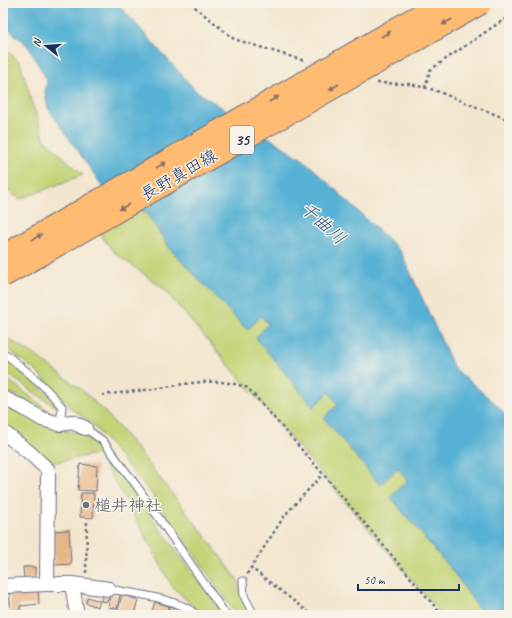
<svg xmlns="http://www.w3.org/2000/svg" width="512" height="618" font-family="Caveat,'Klee One',sans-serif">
<rect width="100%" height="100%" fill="#f7f3e8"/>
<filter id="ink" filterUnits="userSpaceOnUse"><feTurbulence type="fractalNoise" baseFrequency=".025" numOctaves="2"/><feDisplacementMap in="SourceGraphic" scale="8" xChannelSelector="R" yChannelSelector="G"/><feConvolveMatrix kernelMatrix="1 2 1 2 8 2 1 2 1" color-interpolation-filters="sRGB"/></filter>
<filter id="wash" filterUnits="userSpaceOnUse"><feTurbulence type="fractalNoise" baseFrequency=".012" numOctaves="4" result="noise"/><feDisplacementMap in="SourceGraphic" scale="16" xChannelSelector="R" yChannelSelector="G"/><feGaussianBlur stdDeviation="0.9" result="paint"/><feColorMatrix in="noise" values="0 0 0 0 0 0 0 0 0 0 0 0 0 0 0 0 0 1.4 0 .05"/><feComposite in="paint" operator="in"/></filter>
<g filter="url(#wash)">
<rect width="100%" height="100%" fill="#f3e6cf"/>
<path fill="#c3d376" stroke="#6f816a" d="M3,48L20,62L33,106L45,140L83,175L20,199L3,188Z
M117,207L145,211L171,250L248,330L261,316L268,324L256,338L313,407L329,392L338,404L324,418L380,485L398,468L407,480L391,498L455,574L483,615H442L163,288L115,253L89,221Z
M3,336L33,354L82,390L105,412L133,444L202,532L238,580L242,598L251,615H237L152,494L91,423L72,409L36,371L3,345Z
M3,355L16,365L57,403V408L3,371Z
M3,376L53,414L39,410L20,397L3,390Z
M3,405L57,429L78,433L98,445L224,615H202L172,586L123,495L97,454L51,463L3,425Z"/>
<path fill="#57b1d4" stroke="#397099" d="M3,3H117L196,91L304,160L401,252L454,368L497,405L509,419V615H483L455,574L391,497L407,480L398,468L380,485L324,418L338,404L329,392L313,407L256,338L268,324L261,316L247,330L171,250L145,211L117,207L48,108L45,92L47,80L28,46L3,24Z"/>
<g id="blocks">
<path fill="#e8b789" d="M80,464L97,466L96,491L78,490Z
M81,493H94L93,518L80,517Z
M69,530L71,564L54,565L52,531Z
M23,567H35V579H24Z
M38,588L39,604L20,606V615H11L9,590Z
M104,592L110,594L107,602L101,601Z
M111,593L120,595L117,609L108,607Z
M122,595L138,600L134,614L118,610Z
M87,597L100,601L98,607L86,603Z
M155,602L169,606L166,615H151Z
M170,606L187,611L185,615H167Z"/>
</g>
</g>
<g filter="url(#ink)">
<use href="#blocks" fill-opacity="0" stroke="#676f86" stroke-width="1"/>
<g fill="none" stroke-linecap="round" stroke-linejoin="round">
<g stroke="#676f86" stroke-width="9">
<path id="lane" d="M3,352C24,369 45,385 62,407L60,424
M85,428L103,441L136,485L226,615
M243,581L244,596L254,615
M109,589C131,593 182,599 196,615"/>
</g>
<g stroke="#676f86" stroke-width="16">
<path id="street" d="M3,398L22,407L42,419L60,424L72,422L85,428
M3,432L30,453L48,470L47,584
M72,584L77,615
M3,586L47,584H72L109,589"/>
</g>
<path stroke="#676f86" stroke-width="2.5" stroke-dasharray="3 3" stroke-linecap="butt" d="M190,3L234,39L305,61
M377,83L410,84L434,90L509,120
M425,88L430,70L509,16
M102,395C119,393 137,391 154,389C185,384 217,376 248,388L330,482L442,615
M250,567L312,615
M86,573L87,519
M247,574L285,515L323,474"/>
<use href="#lane" stroke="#fff" stroke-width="7"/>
<use href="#street" stroke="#fff" stroke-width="14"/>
<g stroke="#676f86" stroke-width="24" stroke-linecap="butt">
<path id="primary-bridge" d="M3,256L441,3
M3,276L481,3"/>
</g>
<use href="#primary-bridge" stroke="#ffbb71" stroke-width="22"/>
</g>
<defs><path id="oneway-solid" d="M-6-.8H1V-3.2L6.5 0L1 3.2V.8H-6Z"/></defs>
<g fill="#826e67">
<use href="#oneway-solid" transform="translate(447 22) rotate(150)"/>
<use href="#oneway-solid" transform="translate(386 34) rotate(-30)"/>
<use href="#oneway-solid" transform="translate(334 87) rotate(150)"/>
<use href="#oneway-solid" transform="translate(274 99) rotate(-30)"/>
<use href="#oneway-solid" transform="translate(161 165) rotate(-30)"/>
<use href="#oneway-solid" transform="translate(124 207) rotate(150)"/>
<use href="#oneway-solid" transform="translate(37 237) rotate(-30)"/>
</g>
</g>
<circle fill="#6b7280" stroke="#f7f3e8" stroke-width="1.5" cx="86" cy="505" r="4"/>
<g text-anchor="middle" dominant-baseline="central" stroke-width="3" stroke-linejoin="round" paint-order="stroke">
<rect fill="#f7f3e8" stroke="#5d6a87" stroke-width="1" x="230" y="126" width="24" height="28" rx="3"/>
<g font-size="16" font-weight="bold" fill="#1b2f5e">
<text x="242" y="140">35</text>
</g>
<g font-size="17" fill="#1b2f5e" stroke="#f7f3e8">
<text transform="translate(179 175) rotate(-30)">長野真田線</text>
</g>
<g font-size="17" fill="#5b616d" stroke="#f7f3e8" text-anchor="start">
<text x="94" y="505">槌井神社</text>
</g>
<g font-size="18" font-style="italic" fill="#2d5681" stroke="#f7f3e8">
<text transform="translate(323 223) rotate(42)">千曲川</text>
</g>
</g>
<rect width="512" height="618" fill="none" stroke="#f7f3e8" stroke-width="16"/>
<g transform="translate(46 46) rotate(287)" stroke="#f7f3e8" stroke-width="3" paint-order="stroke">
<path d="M0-3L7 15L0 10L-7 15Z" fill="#1b2f5e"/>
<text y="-6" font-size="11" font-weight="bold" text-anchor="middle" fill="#1b2f5e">N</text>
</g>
<path d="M358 584v6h101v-6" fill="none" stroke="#1b2f5e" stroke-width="2"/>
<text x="364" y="584" font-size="12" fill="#1b2f5e" stroke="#f7f3e8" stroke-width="3" paint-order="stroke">50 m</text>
</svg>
